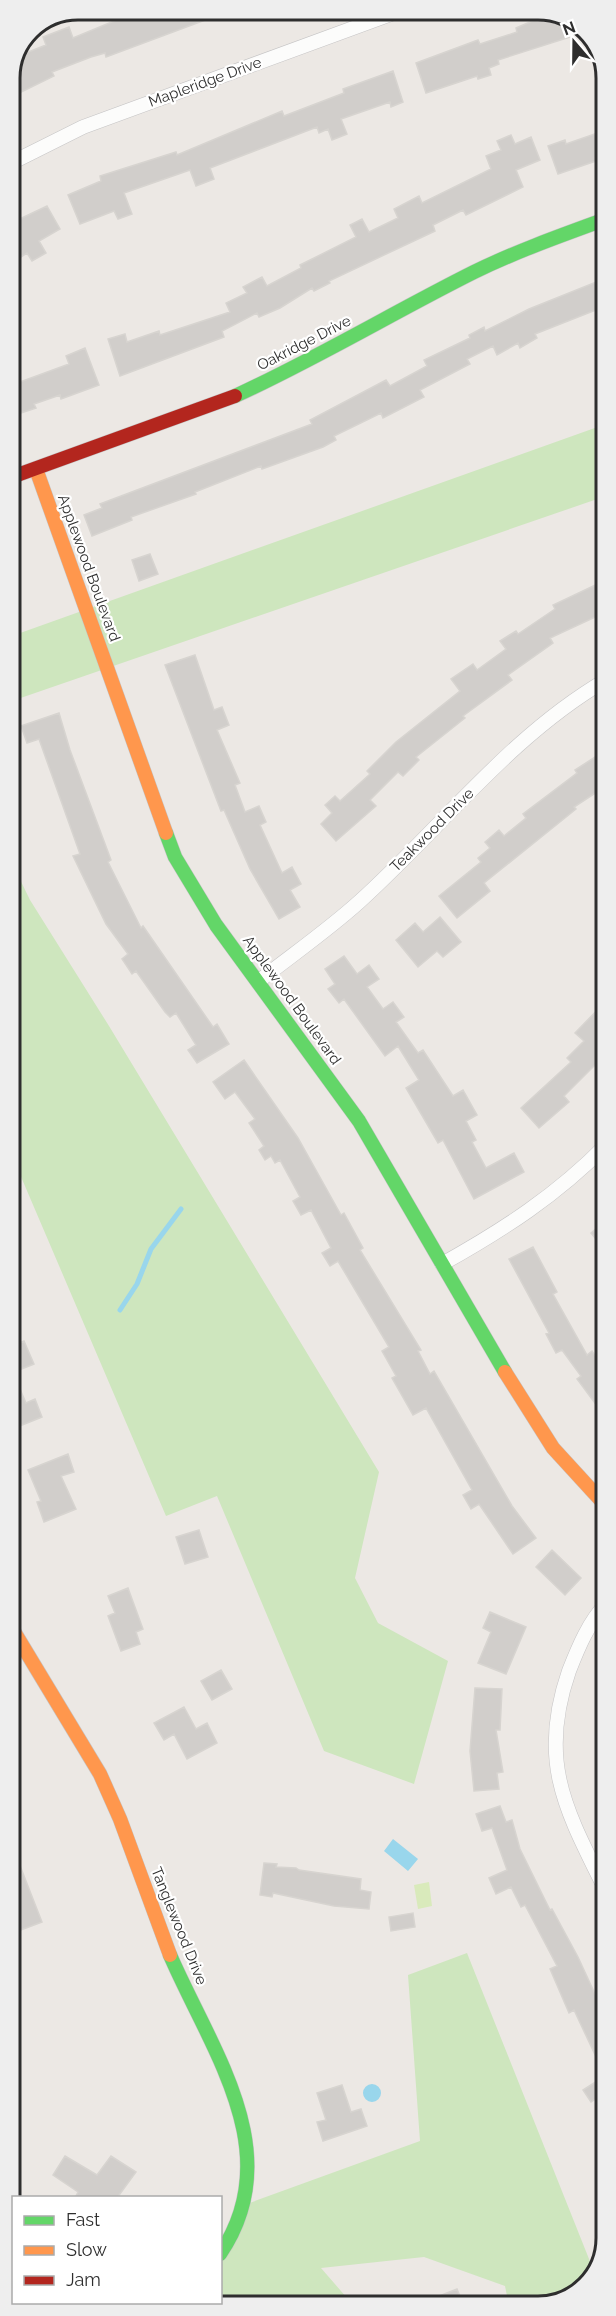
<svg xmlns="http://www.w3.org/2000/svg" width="616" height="2316" font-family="Raleway,sans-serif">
<rect width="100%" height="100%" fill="#ece8e4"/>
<path fill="#cee6be" d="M606,424V496L9,702V637Z
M9,857L30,900L109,1026L379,1472L355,1578L378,1623L448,1661L414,1784L324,1751L217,1496L166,1516L10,1151Z
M467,1953L595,2274L593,2281L552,2306H509L505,2286L424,2257L321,2268L354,2306L119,2307L147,2302H220L221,2254L244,2205L420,2141L408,1975Z"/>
<path fill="#d9eabb" d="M429,1882L432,1906L418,1909L414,1885Z"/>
<path fill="#99d6ec" d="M393,1839L418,1859L408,1871L384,1851Z
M363 2093a9 9 0 1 1 18 0a9 9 0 1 1-18 0Z"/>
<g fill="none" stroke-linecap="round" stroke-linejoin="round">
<path stroke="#99d6ec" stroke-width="5" d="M120,1310L137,1284L151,1249L181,1209"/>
</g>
<path fill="#d1cecb" stroke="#d7d4d0" stroke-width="1.5" d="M143,9L232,10L106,57L105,53L91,57L52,72L54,76L9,98V77L18,56L46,45L43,37L69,27L73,38Z
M553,12L584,26L568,31L570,37L498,60L499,64L489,68L491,75L478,79L477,76L426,93L416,63L478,40L480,44L517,32L516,28Z
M393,71L403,102L391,107L390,102L341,119L347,134L332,140L328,129L319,133L317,127L210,168L214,179L196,186L190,170L124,193L132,214L118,219L114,211L80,224L68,195L101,181L100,176L176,152L177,155L282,111L284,116L344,93L343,89Z
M606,130V154L595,158L596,161L558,174L548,146L565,140L566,144Z
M511,135L515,144L531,137L540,160L516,170L523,187L466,215L463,210L433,225L435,231L329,281L330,283L314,291L312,288L280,308L259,317L257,313L222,331L224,337L120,376L108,339L125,334L127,342L159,331L160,335L230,312L226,303L247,293L243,287L262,277L267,286L301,268L300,265L356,237L350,225L362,219L369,232L398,218L394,209L419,196L422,203L491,169L486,156L501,150L497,141Z
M47,206L60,229L39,241L46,253L32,261L27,253L9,265V224Z
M606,278V306L535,334L537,338L520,348L518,343L497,355L493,346L467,359L470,364L420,390L424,397L383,418L381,413L334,436L336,440L323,447L262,469L261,466L195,492L196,494L131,517L132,520L92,536L84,515L102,508L100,504L312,424L310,420L386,380L390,386L427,366L424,360L470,338L469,335L484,327L485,331L529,309Z
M85,348L99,385L61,399L60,395L34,404L36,408L9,417V386L69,364L66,356Z
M150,554L158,574L139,581L132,560Z
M606,580V612L550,638L553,643L508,675L512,680L463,716L465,718L416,757L419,760L403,776L398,772L370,800L376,806L336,841L321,824L332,813L325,805L335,796L340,801L370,774L367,771L396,742L460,691L451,679L473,664L477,670L506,649L500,641L516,631L518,634L555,609L553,605Z
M195,655L214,710L222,707L229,725L217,730L240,783L235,785L245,812L259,806L266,822L260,825L282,873L292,867L301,884L290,890L300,907L279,919L250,869L224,810L221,811L165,665Z
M59,713L70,750L111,860L108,862L141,928L143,926L213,1027L217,1024L229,1044L197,1063L188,1050L196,1045L176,1013L170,1017L165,1012L136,971L132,974L122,959L128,954L106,924L73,856L80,854L39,739L27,743L21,726Z
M606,750V786L574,807L576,809L484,883L490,891L457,918L439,896L481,862L478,858L490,848L485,842L499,830L504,836L526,818L523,814L577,773L575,770Z
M440,917L461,942L443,957L437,951L418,967L396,940L415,923L423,932Z
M344,956L357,974L369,965L379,979L367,987L383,1009L393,1002L404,1017L396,1022L418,1053L423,1050L453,1096L463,1090L477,1115L466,1121L476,1140L472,1142L486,1168L514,1153L524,1172L474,1199L443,1140L438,1143L406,1088L419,1080L398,1046L385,1056L344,999L339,1003L328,989L335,984L325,969Z
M606,1001V1054L564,1096L569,1102L539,1128L521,1108L571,1062L567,1058L584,1041L575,1033Z
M244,1060L298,1138L341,1215L344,1213L363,1248L360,1250L421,1350L418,1351L430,1374L434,1371L512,1506L536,1538L513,1554L479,1504L471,1509L463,1495L472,1490L426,1408L413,1415L392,1378L396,1376L382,1351L389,1347L338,1261L330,1266L322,1253L331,1248L311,1210L301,1215L293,1201L300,1197L280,1160L275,1163L271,1156L265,1160L259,1150L264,1146L249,1123L255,1119L235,1092L225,1099L213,1082Z
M606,1220V1251L591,1233Z
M533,1247L557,1292L553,1294L587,1355L592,1351L606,1371V1418L577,1379L581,1376L562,1350L556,1353L546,1334L549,1333L509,1259Z
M24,1341L34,1364L14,1372L10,1362V1347Z
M10,1366L26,1403L35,1399L42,1417L10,1430Z
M68,1454L74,1472L61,1476L76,1509L44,1522L37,1502L41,1501L28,1470Z
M199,1530L208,1557L185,1564L176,1537Z
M552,1550L581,1578L565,1595L536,1567Z
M128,1588L143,1629L136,1632L140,1644L121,1651L108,1616L115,1613L108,1596Z
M490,1612L526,1627L506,1674L478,1663L491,1632L483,1628Z
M221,1670L232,1689L212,1700L201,1681Z
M475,1688L502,1689L500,1730H496L503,1772L497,1773L499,1789L474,1791L470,1751Z
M184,1707L196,1729L207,1723L217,1743L187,1759L174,1734L164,1740L154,1723Z
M500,1806L506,1822L512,1820L520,1849L550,1910L552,1909L578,1957L607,2020V2091L591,2102L583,2090L605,2076L574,2010L569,2013L550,1969L557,1966L525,1905L521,1907L511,1887L496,1894L489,1878L507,1870L492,1828L482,1831L476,1814Z
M10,1840L42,1922L18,1931L10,1911Z
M264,1863L277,1864L276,1867L296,1868L299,1870L361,1879L360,1890L371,1892L369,1909L334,1906L273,1893L272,1897L260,1895Z
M413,1913L415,1927L391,1931L389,1917Z
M342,2085L351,2112L361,2109L367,2126L323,2141L317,2122L326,2120L317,2093Z
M65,2156L97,2175L111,2156L136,2172L117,2198H75L78,2192L53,2175Z
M457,2289L464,2306H416V2305Z"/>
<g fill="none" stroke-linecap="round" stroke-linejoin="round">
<g stroke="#c5c4c5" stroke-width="15">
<path id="street" d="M9,164L83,127L405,9
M259,981C292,955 328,930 359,902C441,828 510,736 606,680
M442,1264C503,1230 557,1195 606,1145
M607,1603C589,1621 578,1648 569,1671C537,1763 567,1812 607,1893
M72,2302L113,2307
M119,2307L147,2302"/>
</g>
<g stroke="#c5c4c5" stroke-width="15">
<path id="fast" d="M235,396C316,359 394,312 474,272C517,251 562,235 606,219
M166,833L175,857L216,925L359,1121L505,1372
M170,1955C211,2050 289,2153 220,2254"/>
</g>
<g stroke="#c5c4c5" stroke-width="15">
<path id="slow" d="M36,469L166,833
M505,1372L553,1448L607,1507
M10,1625L100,1774L120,1819L170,1955"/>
</g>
<g stroke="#c5c4c5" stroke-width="15">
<path id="jam" d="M9,478L235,396"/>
</g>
<use href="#street" stroke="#fcfcfb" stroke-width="14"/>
<use href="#fast" stroke="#63d668" stroke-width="14"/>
<use href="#slow" stroke="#ff974d" stroke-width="14"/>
<use href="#jam" stroke="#b3261e" stroke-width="14"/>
</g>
<g text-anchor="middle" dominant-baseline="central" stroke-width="4.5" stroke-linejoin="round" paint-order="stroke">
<g font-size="15" fill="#2e2e2e" stroke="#fff">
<text transform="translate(205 82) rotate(-20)">Mapleridge Drive</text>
<text transform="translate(304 343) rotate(-27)">Oakridge Drive</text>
<text transform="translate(89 568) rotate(70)">Applewood Boulevard</text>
<text transform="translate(432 830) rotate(-45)">Teakwood Drive</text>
<text transform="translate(292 1000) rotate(54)">Applewood Boulevard</text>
<text transform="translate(179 1926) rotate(68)">Tanglewood Drive</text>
</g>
</g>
<path d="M0 0H616V2316H0ZM78 20H538A58 58 0 0 1 596 78V2238A58 58 0 0 1 538 2296H78A58 58 0 0 1 20 2238V78A58 58 0 0 1 78 20Z" fill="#eee" fill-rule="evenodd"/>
<path fill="none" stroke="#2e2e2e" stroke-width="3" d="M78 20H538A58 58 0 0 1 596 78V2238A58 58 0 0 1 538 2296H78A58 58 0 0 1 20 2238V78A58 58 0 0 1 78 20Z"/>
<rect x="12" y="2196" width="210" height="108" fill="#ffffff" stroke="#ababab" stroke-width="1.5"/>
<rect x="24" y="2216" width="30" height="9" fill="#63d668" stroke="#ababab" stroke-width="1.5"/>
<text x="66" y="2226" font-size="18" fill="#2e2e2e">Fast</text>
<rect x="24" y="2246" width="30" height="9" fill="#ff974d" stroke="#ababab" stroke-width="1.5"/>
<text x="66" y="2256" font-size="18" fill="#2e2e2e">Slow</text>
<rect x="24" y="2276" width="30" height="9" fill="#b3261e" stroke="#ababab" stroke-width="1.5"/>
<text x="66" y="2286" font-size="18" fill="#2e2e2e">Jam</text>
<g transform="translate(574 42) rotate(340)" stroke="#ffffff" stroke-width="4.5" paint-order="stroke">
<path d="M0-4.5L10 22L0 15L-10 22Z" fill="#2e2e2e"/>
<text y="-9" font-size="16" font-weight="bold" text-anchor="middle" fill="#2e2e2e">N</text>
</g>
</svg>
